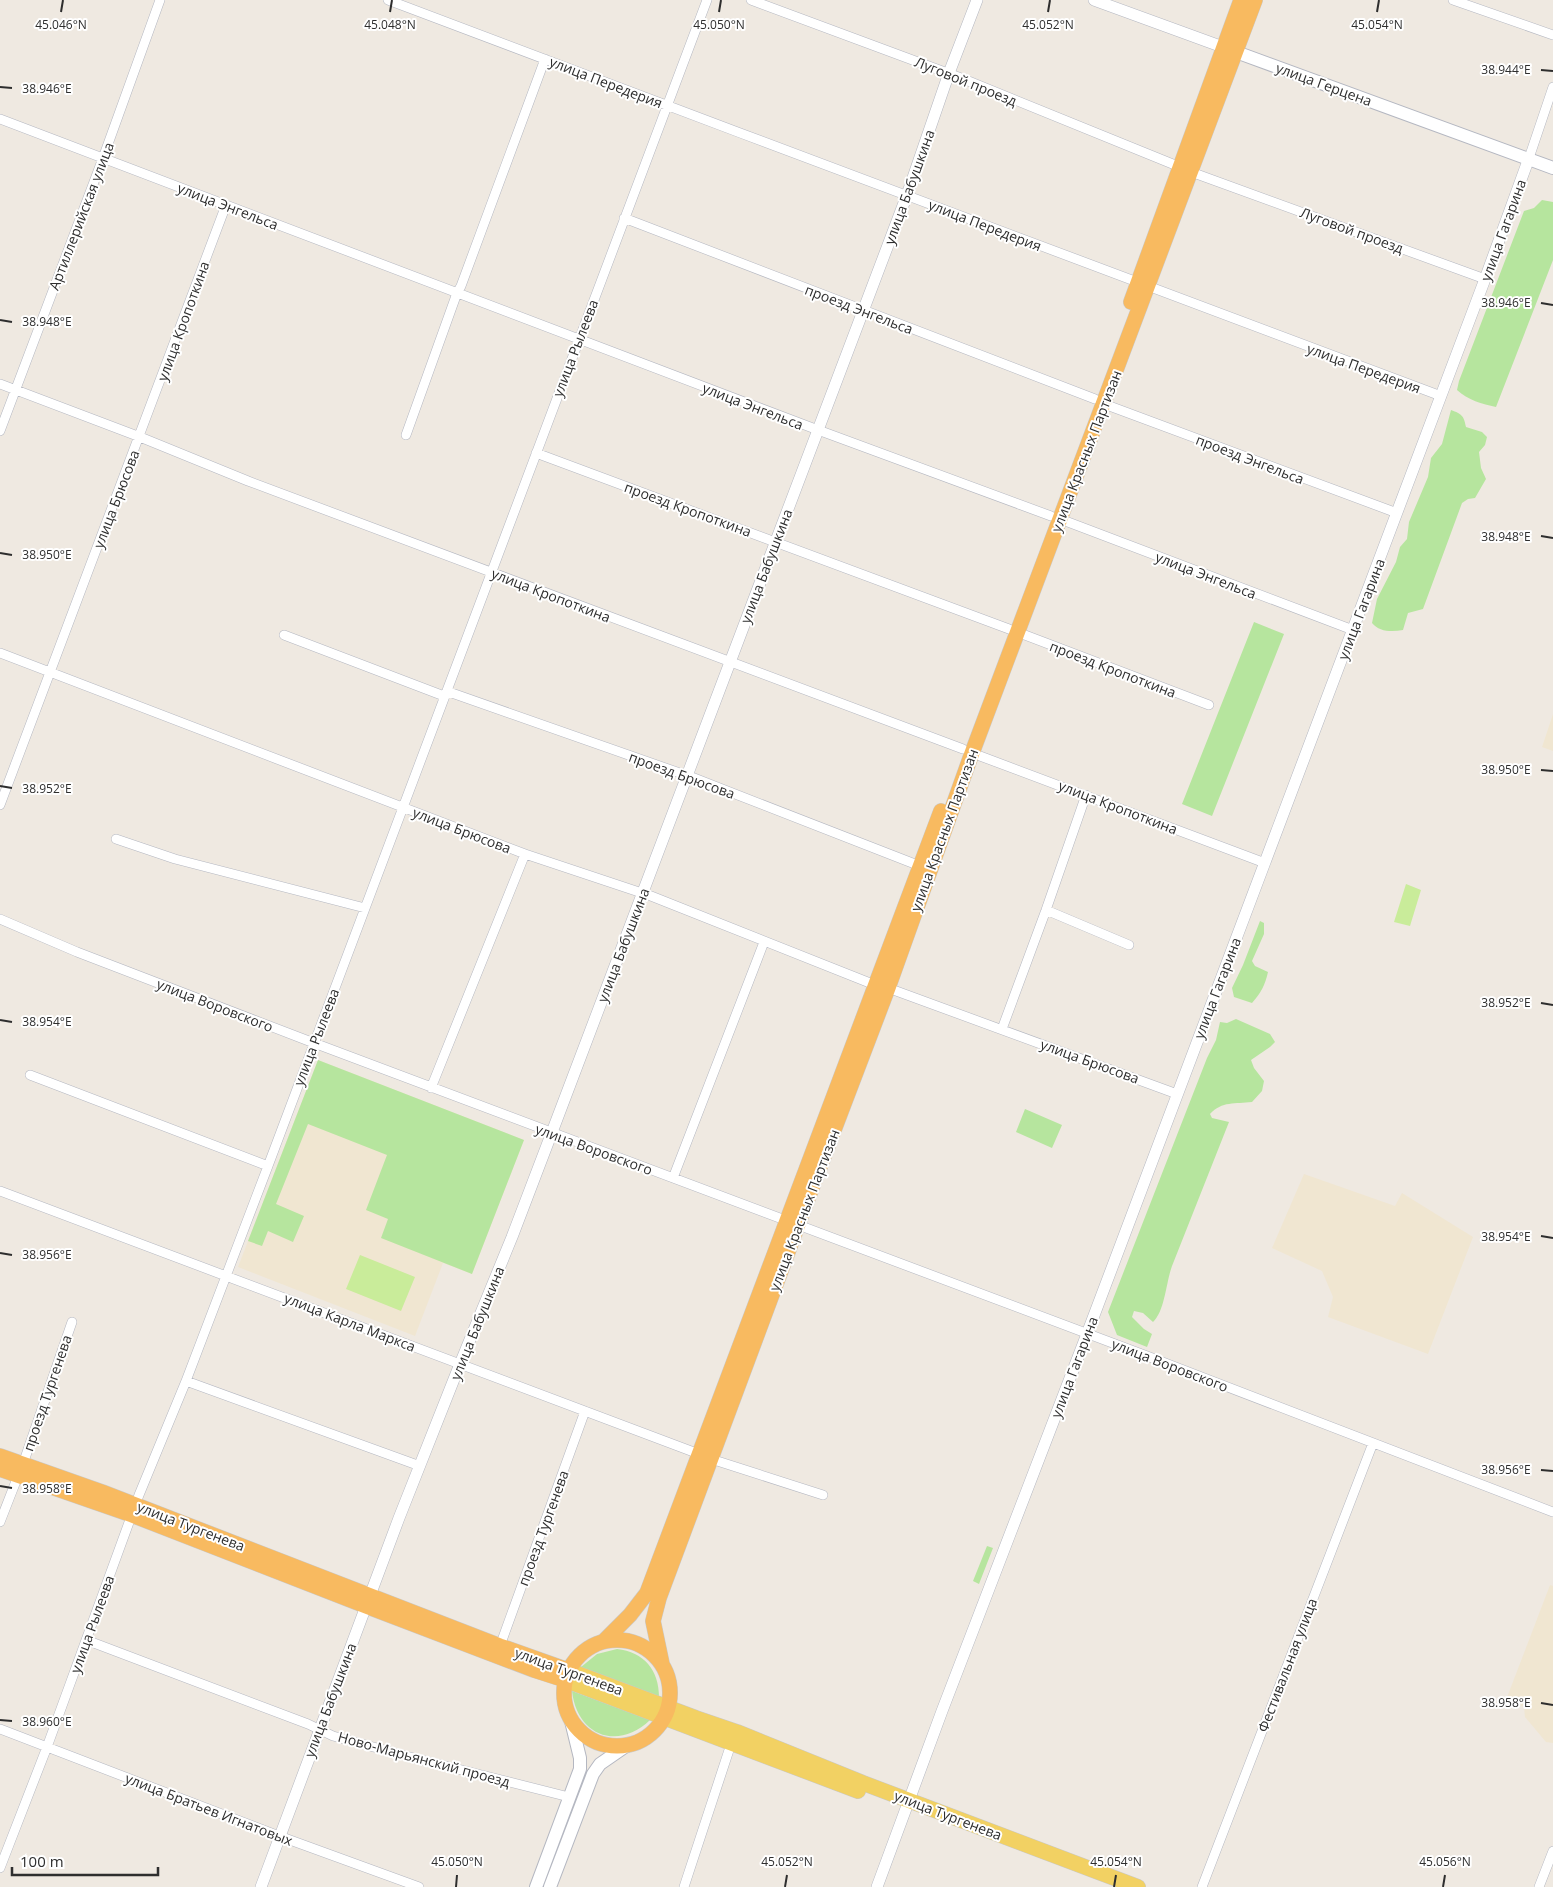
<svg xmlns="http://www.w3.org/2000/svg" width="1553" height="1887" font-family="'Open Sans',sans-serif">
<rect width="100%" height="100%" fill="#efe9e1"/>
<path fill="#f0e6d1" d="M1553,714V751L1542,747Z
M318,1060L524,1140L472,1274L443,1263L415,1336L238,1267Z
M1304,1174L1395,1206L1402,1193L1473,1237L1428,1354L1328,1317L1333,1297L1322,1271L1272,1248Z
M1550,1585L1553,1586V1743L1546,1742L1525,1717L1524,1707L1506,1700Z"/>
<path fill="#b6e59e" d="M1542,200L1553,202V260L1496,407C1482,404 1468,400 1457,390L1459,381L1524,211L1534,208Z
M1451,410C1462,414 1464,416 1466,427L1482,432L1487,437L1485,445L1479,452L1481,468L1486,479L1475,498L1468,499L1462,503L1423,609L1408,613L1403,630C1392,632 1379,632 1372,623L1377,599L1396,562L1400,547L1407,539L1409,522L1428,477L1431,458L1442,444Z
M1254,622L1284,634L1212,816L1182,804Z
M1260,921L1264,923V934L1252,961L1255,966L1268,972C1265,985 1261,993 1252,1003L1234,997L1232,988L1243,965Z
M1236,1019L1270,1034L1275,1042L1270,1047L1251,1060L1254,1068L1264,1081L1262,1091L1252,1102C1235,1104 1222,1101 1210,1114L1212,1118L1229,1122L1172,1266C1166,1282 1165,1311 1153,1322L1143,1313L1134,1311L1132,1317L1144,1329L1152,1334L1147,1347L1117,1335L1108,1312L1207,1058L1216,1040L1220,1022L1227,1023Z
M318,1060L524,1140L472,1274L381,1238L388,1219L366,1210L387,1155L308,1124L276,1204L304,1216L293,1242L268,1231L262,1246L248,1241Z
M1025,1109L1062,1125L1052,1148L1016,1132Z
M987,1546L993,1548L979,1584L973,1581Z
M617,1649C644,1652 659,1670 659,1697L581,1667L597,1654Z
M572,1691L650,1720C618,1751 577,1736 572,1691Z"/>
<path fill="#c9ec9a" d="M1406,884L1421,890L1410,926L1394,922Z
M360,1255L415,1277L401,1311L346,1289Z"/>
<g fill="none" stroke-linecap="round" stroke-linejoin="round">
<g stroke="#b4b7c1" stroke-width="10">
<path id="minor" d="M388,0C739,132 1089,266 1441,396
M751,0L961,78L1180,167
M1453,0L1553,35
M0,119L818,430L1051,516
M1529,158L1553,87
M1191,172L1485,279
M624,218L1095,399
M0,384L140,437L248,481L963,749
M1104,404L1397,513
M0,431L103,158L160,0
M406,435L457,293L461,286L545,59
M536,453L1009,629
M1060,519L1353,630
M1017,632L1209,705
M284,635L444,696L449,692L694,778L920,866
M0,653L525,854L651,896L875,985
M972,753L1265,863
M0,805L226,205
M116,839L175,859L365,908
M1046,910L1129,945
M0,919L77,952L314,1043L1147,1356L1553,1512
M888,988L1177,1094
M1002,1029L1046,910L1086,795
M30,1075L268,1166
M431,1088L525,854
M673,1178L764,942
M0,1191L699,1454
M186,1381L420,1466
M711,1459L823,1495
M23,1464L72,1322
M0,1522L18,1476
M86,1640L308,1724L333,1736L410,1757L569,1797
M500,1646L585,1411
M0,1729L279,1836L419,1887
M0,1868L47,1747L139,1495L186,1381L268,1166L707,0
M684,1887L731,1744
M1202,1887L1373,1443
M1539,1887L1553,1851"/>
</g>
<g stroke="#b4b7c1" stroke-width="12">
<path id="tertiary" d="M1094,0L1231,50
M261,1887L399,1518L460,1364L512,1237L557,1119L907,195L949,73L977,0
M877,1887L942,1711L1087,1334L1485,279L1529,158"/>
</g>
<g stroke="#b4b7c1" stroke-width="14">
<path id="secondary" d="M1236,52L1553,168
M536,1887L580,1769V1758L571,1721
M550,1887L593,1774L600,1764L626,1746"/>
</g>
<g stroke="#c9c9c9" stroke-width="16">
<path id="primary" d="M568,1670L696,1718L737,1732L863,1783L1138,1887
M565,1680L858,1791"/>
</g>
<g stroke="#c9c9c9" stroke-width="16">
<path id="trunk" d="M1131,302L1241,0
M0,1456L102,1492L500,1646L568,1670
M0,1469L132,1515L366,1606L534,1670L565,1680
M564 1693a53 53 0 1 1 106 0a53 53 0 1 1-106 0Z
M605,1640L630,1615L647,1593L941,811
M662,1664L653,1621L659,1598L802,1214L888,988L972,753L1255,0"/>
</g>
<use href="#minor" stroke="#fff" stroke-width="9"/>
<use href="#tertiary" stroke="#fff" stroke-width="11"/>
<use href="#secondary" stroke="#fff" stroke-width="12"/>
<use href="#primary" stroke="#f2d163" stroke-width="15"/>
<use href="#trunk" stroke="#f8ba60" stroke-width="15"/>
</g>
<path fill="none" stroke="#2e2e2e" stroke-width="2" d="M61,12L63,0M390,12L392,0M719,12L721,0M1048,12L1050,0M1377,12L1379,0M1541,70L1553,71M0,87L12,88M1541,303L1553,305M0,320L12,322M1541,536L1553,538M0,553L12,555M1541,770L1553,771M0,786L12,788M1541,1003L1553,1005M0,1020L12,1022M1541,1236L1553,1238M0,1253L12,1255M1541,1470L1553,1471M0,1486L12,1488M1541,1703L1553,1705M0,1720L12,1721M456,1887L457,1875M785,1887L787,1875M1114,1887L1116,1875M1443,1887L1445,1875"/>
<g text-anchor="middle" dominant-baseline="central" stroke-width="4" stroke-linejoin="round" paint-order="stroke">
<g font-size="14" fill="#2e2e2e" stroke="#fff">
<text transform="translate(966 81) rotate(22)">Луговой проезд</text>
<text transform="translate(606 82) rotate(21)">улица Передерия</text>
<text transform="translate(1324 84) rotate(20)">улица Герцена</text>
<text transform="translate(909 187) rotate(-70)">улица Бабушкина</text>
<text transform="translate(228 206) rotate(21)">улица Энгельса</text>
<text transform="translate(81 216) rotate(-69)">Артиллерийская улица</text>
<text transform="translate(985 225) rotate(21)">улица Передерия</text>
<text transform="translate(1352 230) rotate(20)">Луговой проезд</text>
<text transform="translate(1503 230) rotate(-70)">улица Гагарина</text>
<text transform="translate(859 309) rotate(21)">проезд Энгельса</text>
<text transform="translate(183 321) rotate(-70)">улица Кропоткина</text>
<text transform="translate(575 348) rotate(-69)">улица Рылеева</text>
<text transform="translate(1364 368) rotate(20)">улица Передерия</text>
<text transform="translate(753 406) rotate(21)">улица Энгельса</text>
<text transform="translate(1086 451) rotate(-69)">улица Красных Партизан</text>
<text transform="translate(1250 459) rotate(21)">проезд Энгельса</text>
<text transform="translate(116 499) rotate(-69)">улица Брюсова</text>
<text transform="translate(688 509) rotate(20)">проезд Кропоткина</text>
<text transform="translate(766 566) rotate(-69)">улица Бабушкина</text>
<text transform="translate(1206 575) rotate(21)">улица Энгельса</text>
<text transform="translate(551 595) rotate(21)">улица Кропоткина</text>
<text transform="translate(1361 609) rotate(-69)">улица Гагарина</text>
<text transform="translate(1113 669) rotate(21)">проезд Кропоткина</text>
<text transform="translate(682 775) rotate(20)">проезд Брюсова</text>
<text transform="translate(1118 807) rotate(21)">улица Кропоткина</text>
<text transform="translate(462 830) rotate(21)">улица Брюсова</text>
<text transform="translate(944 830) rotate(-70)">улица Красных Партизан</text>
<text transform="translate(623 945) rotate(-69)">улица Бабушкина</text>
<text transform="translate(1217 988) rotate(-69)">улица Гагарина</text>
<text transform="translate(215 1005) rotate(21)">улица Воровского</text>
<text transform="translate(316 1037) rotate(-69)">улица Рылеева</text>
<text transform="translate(1090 1061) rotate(20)">улица Брюсова</text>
<text transform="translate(594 1149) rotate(20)">улица Воровского</text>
<text transform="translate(804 1210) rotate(-69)">улица Красных Партизан</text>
<text transform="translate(350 1322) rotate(21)">улица Карла Маркса</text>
<text transform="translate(477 1323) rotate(-68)">улица Бабушкина</text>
<text transform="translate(1170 1365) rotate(21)">улица Воровского</text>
<text transform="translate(1074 1367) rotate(-69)">улица Гагарина</text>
<text transform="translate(47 1393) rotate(-71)">проезд Тургенева</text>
<text transform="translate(191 1526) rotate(21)">улица Тургенева</text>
<text transform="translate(543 1528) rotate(-70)">проезд Тургенева</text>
<text transform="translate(92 1624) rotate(-70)">улица Рылеева</text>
<text transform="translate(1287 1665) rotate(-69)">Фестивальная улица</text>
<text transform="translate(569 1671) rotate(20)">улица Тургенева</text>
<text transform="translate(330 1700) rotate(-69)">улица Бабушкина</text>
<text transform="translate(424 1759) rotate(15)">Ново-Марьянский проезд</text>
<text transform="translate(209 1809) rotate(21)">улица Братьев Игнатовых</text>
<text transform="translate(948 1815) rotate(21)">улица Тургенева</text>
</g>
</g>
<g font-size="12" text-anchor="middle" fill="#2e2e2e" stroke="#fff" stroke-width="4" stroke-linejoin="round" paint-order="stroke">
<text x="61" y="29">45.046°N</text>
<text x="390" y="29">45.048°N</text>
<text x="719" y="29">45.050°N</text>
<text x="1048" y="29">45.052°N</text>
<text x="1377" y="29">45.054°N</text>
<text x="1506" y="74">38.944°E</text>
<text x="47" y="93">38.946°E</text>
<text x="1506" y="307">38.946°E</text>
<text x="47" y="326">38.948°E</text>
<text x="1506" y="541">38.948°E</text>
<text x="47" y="559">38.950°E</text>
<text x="1506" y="774">38.950°E</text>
<text x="47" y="793">38.952°E</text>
<text x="1506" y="1007">38.952°E</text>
<text x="47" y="1026">38.954°E</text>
<text x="1506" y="1241">38.954°E</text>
<text x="47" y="1259">38.956°E</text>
<text x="1506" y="1474">38.956°E</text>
<text x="47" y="1493">38.958°E</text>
<text x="1506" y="1707">38.958°E</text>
<text x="47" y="1726">38.960°E</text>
<text x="457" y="1866">45.050°N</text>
<text x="787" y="1866">45.052°N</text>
<text x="1116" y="1866">45.054°N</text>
<text x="1445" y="1866">45.056°N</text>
</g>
<path d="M12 1867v8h146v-8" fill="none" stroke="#2e2e2e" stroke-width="2.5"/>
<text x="20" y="1867" font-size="15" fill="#2e2e2e" stroke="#ffffff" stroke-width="4" paint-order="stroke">100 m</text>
</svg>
